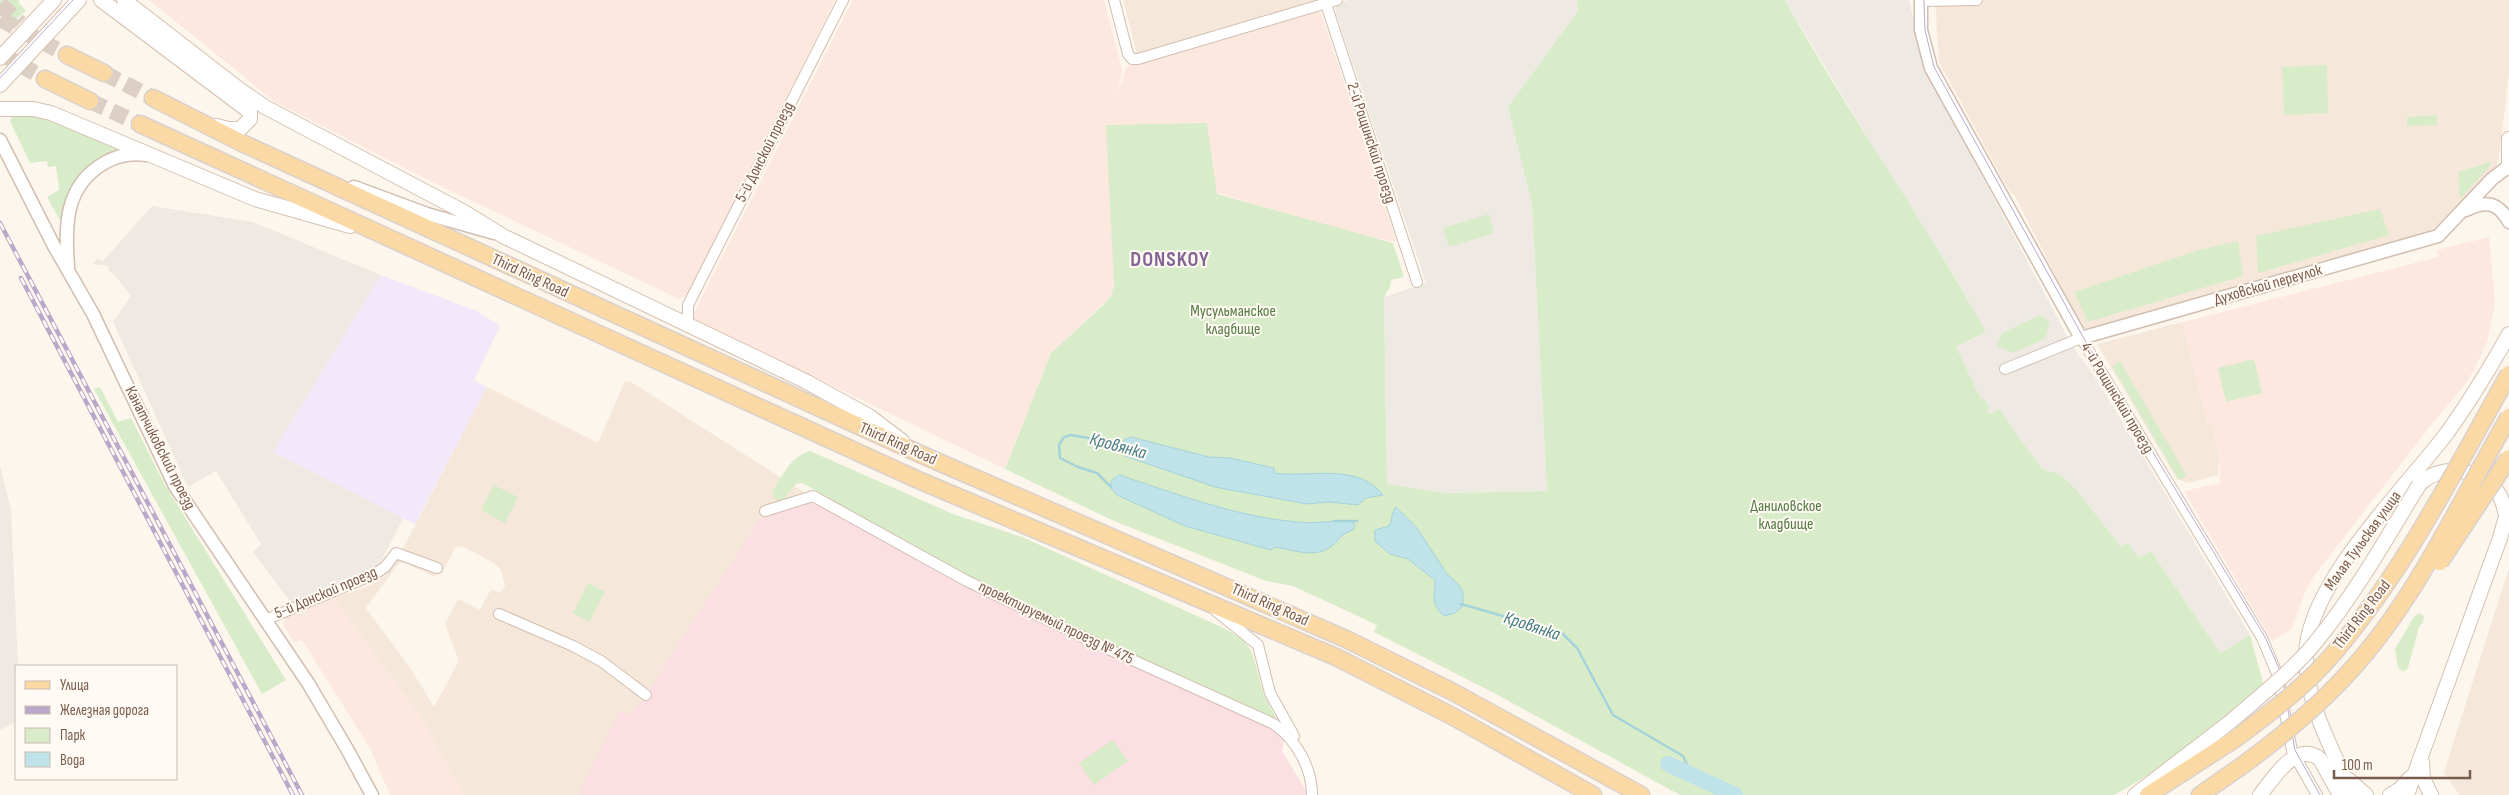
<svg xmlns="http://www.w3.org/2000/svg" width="2509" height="795" font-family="'Sofia Sans Condensed',sans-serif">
<rect width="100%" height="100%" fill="#fdf6ec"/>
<path fill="#f5e8da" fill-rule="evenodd" d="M1123,0H1315L1137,54Z
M1935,0H2509V73L2499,158L2494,171L2447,219L2429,231L2089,329L2082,328L2015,196L2008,189L1939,62Z
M2183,322L2208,425L2213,424L2219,458L2218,475L2189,483L2177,479L2097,344Z
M625,381L631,382L818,501L1285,735L1282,751L1307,793L1305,795H463L424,722L333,598L368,586L383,577L397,560L487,387L598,443ZM462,546L494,563L501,570L505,586L501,593L491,589L480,610L458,599L445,624L459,661L434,707L411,669L366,608L399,563H405L433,576L442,573L455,548Z
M2509,568V795H2459L2444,772Z"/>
<path fill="#fde8e0" d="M149,0H835L688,295L679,299L428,180L275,102Z
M853,0H1104L1122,70L1118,94L1126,67L1315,11L1321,13L1397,242L1359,235L1217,193L1115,268L1114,285L1111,296L1051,353L1005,469L694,319L692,316Z
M2489,237L2495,304L2487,342L2474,370L2463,387L2427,430L2314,576L2306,590L2291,630L2272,641L2184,491L2220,483L2219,458L2213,424L2208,425L2183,322L2438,257L2437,250Z
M333,598L424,722L463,795H390L371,750L302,640L294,642L283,625L286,617Z"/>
<path fill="#efe9e4" d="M1348,0H1577L1578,11L1508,107L1532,204L1547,491L1445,493L1387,484L1384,297L1426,283L1335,10L1338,3Z
M1785,0H1909L1924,67L2073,347L2097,380L2250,635L2220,653L2151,551L2138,558L2121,547L2076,489L2058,473L2043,470L2012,428L2000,409L1990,415L1987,410L1989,408L1984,398L1981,400L1956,347L1986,332L1954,275L1881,160Z
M152,206L253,222L381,275L273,452L404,517L379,565L291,603L253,552L261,544L216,471L188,487L113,322L131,296L113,273L109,272V266L92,264L97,259L103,261Z
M0,465L11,510L18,666L16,722L0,730Z"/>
<path fill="#f3e8fa" d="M381,275L477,311L500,326L474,380L487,387L415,524L273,452Z"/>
<path fill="#fbdfe3" d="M818,501L1104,652L1285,735L1282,751L1307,793L1305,795H578L620,710L630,716L646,695L761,517Z"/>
<path fill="#d8ecc9" d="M0,0H19V3L26,11L15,20L0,6Z
M1577,0H1785C1847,113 1924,219 1986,332L1956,347L1981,399L1984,398L1990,409L1987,410L1989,414L2000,409L2012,428L2043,470L2058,473L2076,489L2121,547L2128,543L2138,558L2151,551L2220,653L2250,635L2264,686C2218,728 2169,765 2114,795H1680L1494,693L1374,632L1377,625L1293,586L1266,581L1114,521L1005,469L1051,353L1103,305L1111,296L1114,285L1106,125L1207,123L1217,194L1393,243L1404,277L1391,280L1390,287L1384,297L1387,484L1445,493L1547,491L1532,204L1508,107L1578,11Z
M2327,65L2328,113L2284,115L2282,67Z
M23,115H40L128,151L95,164L62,224L47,197L59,190L56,166L48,167L47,161L30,163L10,121L12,117Z
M2437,115V125L2407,126V117Z
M2491,162L2490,166L2460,199L2458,172Z
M2380,209L2389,235L2258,273L2256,236Z
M1489,214L1494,233L1449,247L1443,228Z
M2238,241L2243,276L2088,322L2074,292L2199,250Z
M2040,315L2050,321L2045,339L2012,353L1997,346L2002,333Z
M2254,359L2262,393L2226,402L2218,368Z
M2120,361L2187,476L2179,480L2112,366Z
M100,387L118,422L131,418L165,485L286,680L262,694L94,389Z
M810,451L953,514L1022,537L1226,629L1245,642L1252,652L1264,695L1285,735L1104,652L818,501L822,494L802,483L796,484L779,504L772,493C782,476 790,457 810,451Z
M494,485L518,497L505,523L481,510Z
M588,583L605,592L589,622L573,613Z
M2419,613L2424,616L2423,622L2419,627L2408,668L2403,672L2398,667L2395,649L2414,617Z
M1113,740L1128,761L1094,785L1079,763Z"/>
<path fill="#bfe3e8" stroke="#a5d3da" d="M1131,437L1209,457L1230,458L1274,468V473C1310,478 1357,462 1383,495L1366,498L1358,505L1329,502L1307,504L1215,487L1125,456L1121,447L1124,440Z
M1119,475C1177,494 1237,517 1298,522C1316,524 1334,520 1352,521L1355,525L1353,530C1337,536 1342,538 1332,546C1316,559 1293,550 1275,547L1271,550L1185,526L1117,495L1110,487L1112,480Z
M1396,507L1417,528L1447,574L1458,584L1463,592V606L1455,613L1444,616C1430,602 1435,598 1435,580L1408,559L1390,554L1375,541V530L1389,526C1393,520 1391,512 1396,507Z"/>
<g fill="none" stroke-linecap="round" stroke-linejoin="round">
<path stroke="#a5d3da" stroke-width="2.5" d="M1111,487L1097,473L1078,467L1060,458L1059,445L1064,437L1071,435L1124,444
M1334,521H1357
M1461,604L1562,633L1577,648L1613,715L1683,756L1691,774"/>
<path stroke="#bfe3e8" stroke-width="16" d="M1668,764L1735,795"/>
<path stroke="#dcd0c4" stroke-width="16" stroke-dasharray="16 8" stroke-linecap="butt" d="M0,4L20,23
M0,19L67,55
M0,53L45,79
M104,73L153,98
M90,101L140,124"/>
<g stroke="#d1beb0" stroke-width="12">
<path id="minor" d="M1114,0L1128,54L1132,59H1138L1337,0
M1921,1L1977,0
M1326,4L1417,282
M688,327V305L843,0
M2005,369L2081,338L2262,638L2278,676L2292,751L2317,795
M765,511L813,496L965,580L1106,648L1274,724C1296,740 1312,767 1312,795
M1216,611L1258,645L1270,693L1294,736
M499,614L573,646L601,661L646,695
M265,620L375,574L385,567L396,553L437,568"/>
</g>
<g stroke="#d1beb0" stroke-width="15">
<path id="tertiary" d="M1921,0V30L1931,68L2081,338L2438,236L2492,179L2509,166
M0,140L54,246L93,314L175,486L308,683L347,749L372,795
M354,187L427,214L494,233
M2466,210C2486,200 2498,202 2509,222
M68,267C65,226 64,185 106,162C119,155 132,153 146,155"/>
</g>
<g stroke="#d6c0b0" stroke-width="16">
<path id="secondary" d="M101,0L250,112V119L240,129H228L217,126
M124,0L239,89L265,107L464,212L503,236L807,382L869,416L902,441
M0,58L54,0
M0,85L79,0
M0,109H33L51,113L255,199L350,226
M2509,139V168
M2419,485C2438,464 2479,467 2496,490C2502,497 2504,506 2506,515
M2422,762L2423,778L2431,795
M2349,780L2366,795
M2135,795L2230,722
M2260,795C2273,779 2296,740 2320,759L2340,795
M2352,795C2334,751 2306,706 2306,656C2306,585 2404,490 2447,433C2470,401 2490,368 2509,334
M2390,795L2400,789L2410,778
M2407,795L2500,538L2509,506"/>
</g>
<g stroke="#dad1cd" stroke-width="19">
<path id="primary" d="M67,55L104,73
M45,79L90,101
M153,98L242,143L920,454L1346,639L1453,692L1641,795
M140,124L916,479L1336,657L1452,716L1593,795
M2148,795L2235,739
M2200,795L2243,765"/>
</g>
<use href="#minor" stroke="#fff" stroke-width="10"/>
<use href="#tertiary" stroke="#fff" stroke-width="12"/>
<use href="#secondary" stroke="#fff" stroke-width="14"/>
<use href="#primary" stroke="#fbd9a5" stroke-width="16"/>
<path stroke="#b9a8c9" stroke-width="1" d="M1924,0L1925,30L1934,67L2083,337L2265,637L2282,675L2295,750L2320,795
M0,78L73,0"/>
<g stroke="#b9a8c9" stroke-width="4.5">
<path id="rail" d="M0,223L302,795
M21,278L293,795"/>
</g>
<use href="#rail" stroke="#fffaf3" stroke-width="2.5" stroke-dasharray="8" stroke-linecap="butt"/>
<g stroke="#d6c0b0" stroke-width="16" stroke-linecap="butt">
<path id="secondary-bridge" d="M2230,722C2261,695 2294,670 2319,638C2357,591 2387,537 2419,485"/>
</g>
<g stroke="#dad1cd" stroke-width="19" stroke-linecap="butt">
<path id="primary-bridge" d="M2440,562L2509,458
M2235,739C2267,715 2298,692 2325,663C2403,575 2452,475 2509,374
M2243,765C2277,740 2309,714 2338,684C2413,608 2456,508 2509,417"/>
</g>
<use href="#secondary-bridge" stroke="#fff" stroke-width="14"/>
<use href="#primary-bridge" stroke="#fbd9a5" stroke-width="16"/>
</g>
<g text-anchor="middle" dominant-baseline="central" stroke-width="4" stroke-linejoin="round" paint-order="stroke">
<g font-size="16" fill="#7a5c4d" stroke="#fffaf3">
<text transform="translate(1371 143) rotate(72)">2-й Рощинский проезд</text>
<text transform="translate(765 152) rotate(-63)">5-й Донской проезд</text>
<text transform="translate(530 276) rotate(25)">Third Ring Road</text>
<text transform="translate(2268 285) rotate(-16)">Духовской переулок</text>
<text transform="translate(2117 398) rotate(59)">4-й Рощинский проезд</text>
<text transform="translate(898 444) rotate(24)">Third Ring Road</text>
<text transform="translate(160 448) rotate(63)">Канатчиковский проезд</text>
<text transform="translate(2363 541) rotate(-54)">Малая Тульская улица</text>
<text transform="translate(326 593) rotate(-23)">5-й Донской проезд</text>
<text transform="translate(1270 605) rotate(24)">Third Ring Road</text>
<text transform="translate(2362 615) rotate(-52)">Third Ring Road</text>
<text transform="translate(1056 623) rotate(26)">проектируемый проезд № 475</text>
</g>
<g font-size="16" fill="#537a41" stroke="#fffaf3">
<text x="1233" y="311">Мусульманское<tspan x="1233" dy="18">кладбище</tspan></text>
<text x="1786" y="506">Даниловское<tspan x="1786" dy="18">кладбище</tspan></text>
</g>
<g font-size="18" font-style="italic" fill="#437c86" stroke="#fffaf3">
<text transform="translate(1118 446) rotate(15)">Кровянка</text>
<text transform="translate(1532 626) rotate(18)">Кровянка</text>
</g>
<g font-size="21" font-weight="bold" letter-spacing="1" fill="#846695" stroke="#fffaf3">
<text x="1170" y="259">DONSKOY</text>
</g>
</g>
<rect x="15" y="665" width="162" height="115" fill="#fffaf3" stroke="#cabbb1"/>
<rect x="25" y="681" width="25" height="8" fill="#fbd9a5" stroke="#cabbb1"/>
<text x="60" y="690" font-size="15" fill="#7a5c4d">Улица</text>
<rect x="25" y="706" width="25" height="8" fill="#b9a8c9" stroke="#cabbb1"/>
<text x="60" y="715" font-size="15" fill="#7a5c4d">Железная дорога</text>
<rect x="25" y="728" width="25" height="15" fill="#d8ecc9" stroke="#cabbb1"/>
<text x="60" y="740" font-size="15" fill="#7a5c4d">Парк</text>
<rect x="25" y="752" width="25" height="15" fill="#bfe3e8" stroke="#cabbb1"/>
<text x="60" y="765" font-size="15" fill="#7a5c4d">Вода</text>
<path d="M2334 770v8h136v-8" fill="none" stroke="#7a5c4d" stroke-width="2.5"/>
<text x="2342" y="770" font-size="15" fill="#7a5c4d" stroke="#fffaf3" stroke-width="4" paint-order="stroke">100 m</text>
</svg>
